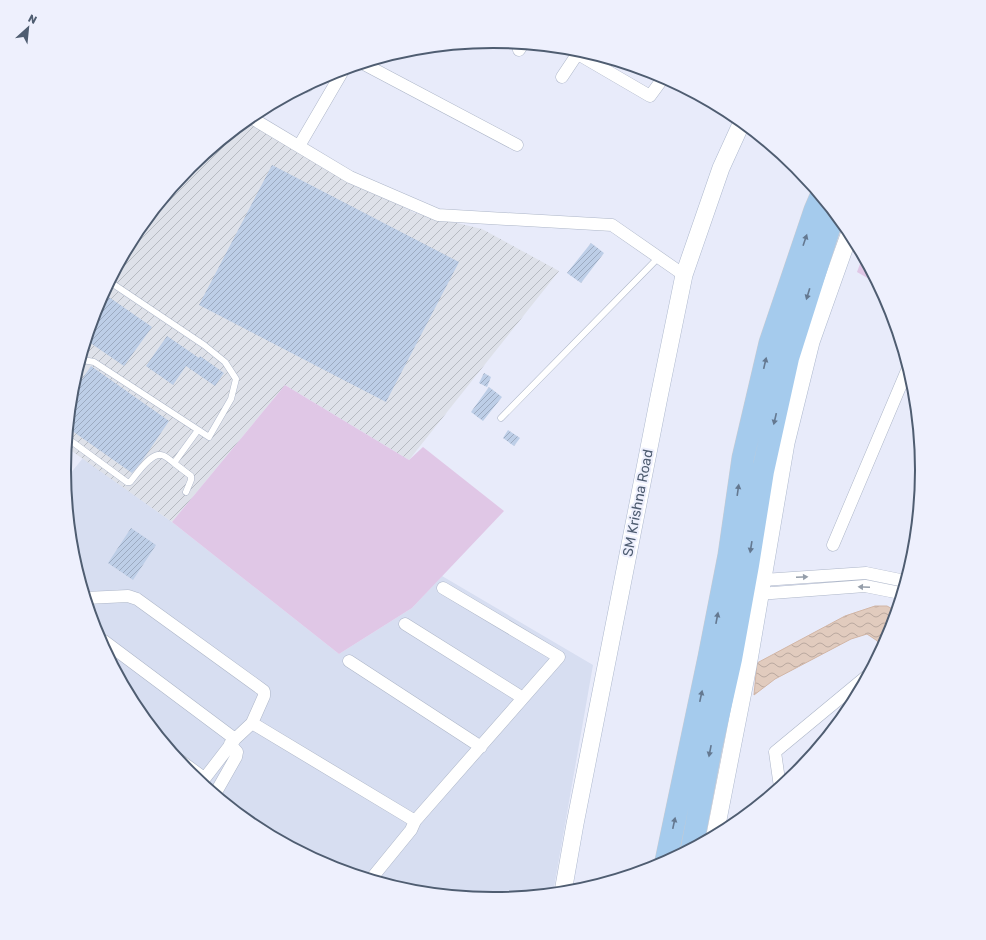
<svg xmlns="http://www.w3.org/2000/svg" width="986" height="940" font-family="Rubik,sans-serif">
<defs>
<pattern id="industrial-furrows" width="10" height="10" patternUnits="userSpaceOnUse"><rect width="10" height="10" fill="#dee1e9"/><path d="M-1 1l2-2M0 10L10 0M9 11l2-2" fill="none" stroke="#b6bac1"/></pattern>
<pattern id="water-waves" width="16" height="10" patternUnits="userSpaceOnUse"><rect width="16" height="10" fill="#e1cbbe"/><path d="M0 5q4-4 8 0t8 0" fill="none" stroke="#b9a89f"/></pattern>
<pattern id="building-hatch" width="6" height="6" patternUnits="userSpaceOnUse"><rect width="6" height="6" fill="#bdcee7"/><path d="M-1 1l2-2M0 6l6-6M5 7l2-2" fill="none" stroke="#9caac0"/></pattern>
</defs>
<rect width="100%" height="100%" fill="#e8ebfa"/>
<path fill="#d7def1" d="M83,458L172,522L339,654L412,608L442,576L593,665L553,893L493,899L409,891L329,866L254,827L189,773L136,708L97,634L72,553L65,480Z"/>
<path fill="url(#industrial-furrows)" d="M247,120L314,161L415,213L482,229L559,271L409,460L285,385L172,522L66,447L72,386L97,306L136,231L190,166Z"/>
<path fill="#e0c7e6" d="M863,256L878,284L857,272Z
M285,385L409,460L423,447L504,511L412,608L339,654L172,522Z"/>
<path fill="url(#water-waves)" stroke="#d2b6a6" d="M875,606H887L896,611L889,634L883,646L876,640L867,634L851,639L775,679L754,695L757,663L845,616Z"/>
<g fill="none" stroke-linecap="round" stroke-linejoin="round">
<path stroke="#d2b6a6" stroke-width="3" d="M679,848V854"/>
</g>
<path fill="url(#building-hatch)" d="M272,165L459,262L386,402L199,305Z
M591,243L604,253L581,283L567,273Z
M103,293L152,327L124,366L86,340L97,306Z
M167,336L199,358L200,356L224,373L215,386L186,366L173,385L146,366Z
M91,366L169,421L142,461L132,473L68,428L72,394Z
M484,373L491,377L487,387L479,383Z
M489,387L502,397L483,421L471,412Z
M508,430L520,438L514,446L503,438Z
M131,528L156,545L133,580L108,563Z"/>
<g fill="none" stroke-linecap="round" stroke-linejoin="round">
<g stroke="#adb6c8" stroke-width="7">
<path id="lane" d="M81,358L83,360L94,362L209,437L231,399L236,379L225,362L204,345L110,282
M78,369L83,360
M501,418L659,257
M67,438L127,482H130C136,475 150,453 161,455C165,455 171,461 174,463
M186,492L191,480V476L174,463L198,430"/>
</g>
<g stroke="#adb6c8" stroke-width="13">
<path id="street" d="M519,50L523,44
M578,54L650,96L664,77
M362,63L517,145
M562,77L580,50
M306,86H307
M250,117L350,177L438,215L612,225L684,275
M299,146L344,69
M833,545L908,368
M763,580L866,573L905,581
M760,594L865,586L900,593L901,594
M86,598L128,596L137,599L264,691V696L252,723L235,739L201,783
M405,624L523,698
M99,639L104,641L235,739
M349,661L481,747
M252,723L415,821
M178,759L204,778
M780,787L775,752L868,675
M215,794L236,757L237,752L230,744
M371,879L411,830L415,821L559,657L443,588"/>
</g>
<g stroke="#adb8cd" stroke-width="18">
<path id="secondary" d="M715,835L748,666L786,443L811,342L850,232
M563,892L575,824L659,397L684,275L721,168L742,122"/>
</g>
<g stroke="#c7cbd2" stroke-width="23">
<path id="highway" d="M692,848L711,748L731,659L748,565L763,471L788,358L834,213
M666,861L709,657L729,555L743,458L770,343L815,210L821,196"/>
</g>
<use href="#lane" stroke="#fff" stroke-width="6"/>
<use href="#street" stroke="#fff" stroke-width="12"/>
<use href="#secondary" stroke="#fff" stroke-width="17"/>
<use href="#highway" stroke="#a5cbed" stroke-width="22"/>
</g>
<defs><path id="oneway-solid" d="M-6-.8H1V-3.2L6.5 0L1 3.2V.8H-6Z"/></defs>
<g fill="#647890">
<use href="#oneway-solid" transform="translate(805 240) rotate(-71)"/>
<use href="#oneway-solid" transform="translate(808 294) rotate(107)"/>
<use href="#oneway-solid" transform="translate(765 363) rotate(-77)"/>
<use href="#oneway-solid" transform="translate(775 419) rotate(103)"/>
<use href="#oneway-solid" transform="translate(738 490) rotate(-82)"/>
<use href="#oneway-solid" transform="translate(751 547) rotate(99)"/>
<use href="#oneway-solid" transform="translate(717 618) rotate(-79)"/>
<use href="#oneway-solid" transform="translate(701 696) rotate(-78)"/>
<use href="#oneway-solid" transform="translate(710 751) rotate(101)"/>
<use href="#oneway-solid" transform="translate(674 823) rotate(-78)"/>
</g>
<g fill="#959eaa">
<use href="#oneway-solid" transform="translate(802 577) rotate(-3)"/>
<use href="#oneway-solid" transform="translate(864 587) rotate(-178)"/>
</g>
<g text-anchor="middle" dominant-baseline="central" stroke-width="4" stroke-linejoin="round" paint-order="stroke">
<g font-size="14" fill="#4f5d71" stroke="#eef0fd">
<text transform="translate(638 503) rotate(-79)">SM Krishna Road</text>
</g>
</g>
<path d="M0 0H986V940H0ZM71 470a422 422 0 1 1 844 0a422 422 0 1 1-844 0Z" fill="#eef0fd" fill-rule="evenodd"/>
<path fill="none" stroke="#4f5d71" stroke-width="2" d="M71 470a422 422 0 1 1 844 0a422 422 0 1 1-844 0Z"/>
<g transform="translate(28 28) rotate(27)" stroke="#eef0fd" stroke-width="3" paint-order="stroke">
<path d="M0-3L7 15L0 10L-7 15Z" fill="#4f5d71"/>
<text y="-6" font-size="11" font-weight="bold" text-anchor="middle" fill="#4f5d71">N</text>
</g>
</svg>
